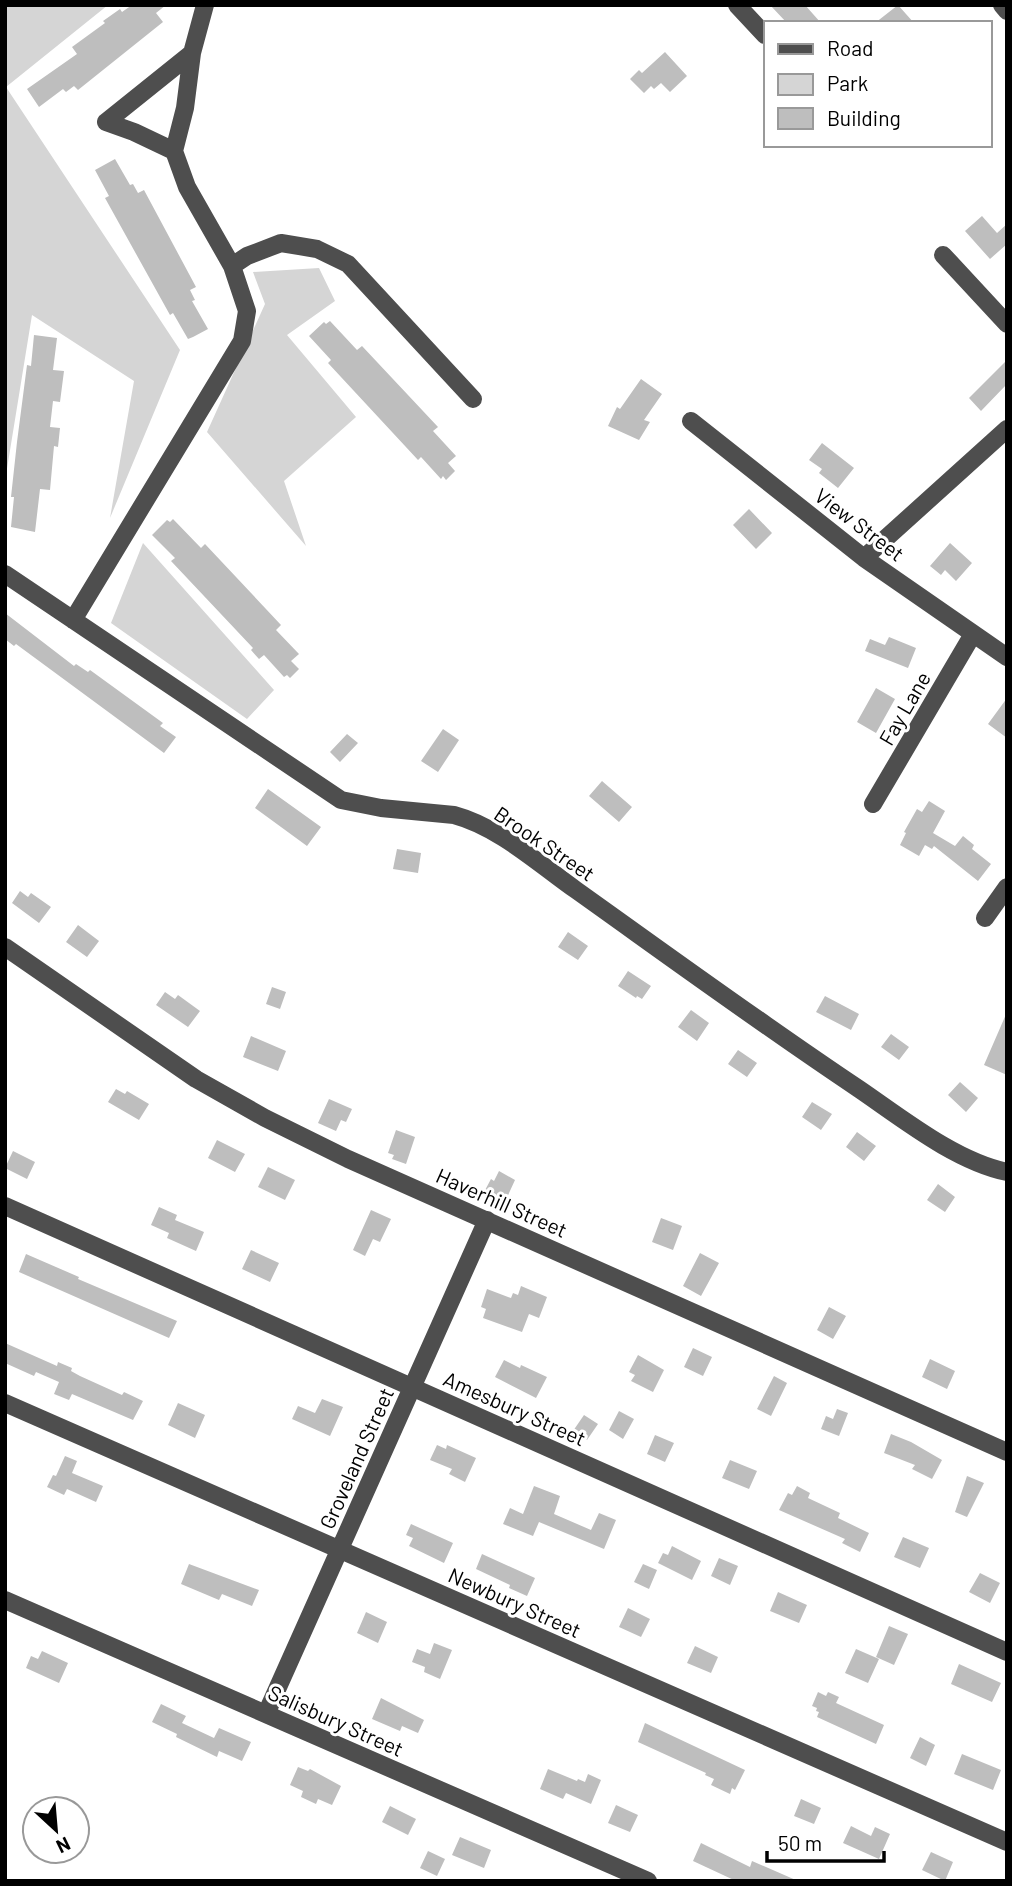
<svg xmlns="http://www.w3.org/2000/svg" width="1012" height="1886" font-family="Barlow,sans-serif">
<rect width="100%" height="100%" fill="#fff"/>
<path fill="#d5d5d5" d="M5,5H108L6,87L180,350L110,518L134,381L32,315L5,481Z
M319,268L335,301L287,335L356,417L284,481L306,546L207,432L265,304L253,272Z
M143,543L274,690L247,719L111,623Z"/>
<path fill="#bebebe" d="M132,5H166L156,13L163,22L78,90L74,86L66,92L63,89L39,107L27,89L77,54L72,47L105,23L103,21L120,9L122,12Z
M770,5H805L821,23H787Z
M898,5L914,23H875Z
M665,52L687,76L670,92L661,83L654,89L651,86L644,93L630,79L639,70L642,73Z
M115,159L130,185L133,184L138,193L144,190L196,287L190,290L195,300L192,301L208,329L193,337L188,339L173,313L170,315L105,198L109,196L95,170Z
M982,216L997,233L1007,224V244L990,259L965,231Z
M330,321L357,350L362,346L438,427L433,431L456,456L448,463L455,471L446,480L443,476L441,479L421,457L418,460L328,363L331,360L309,336L324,322L326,324Z
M34,335L57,338L53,370L64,371L60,402L53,401L50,427L60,428L58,447L54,446L50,490L40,489L35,532L11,527L14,497H11L17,442L27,365L31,366Z
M1007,360V384L981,411L969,398Z
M641,379L662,394L644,420L650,422L639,440L608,426L617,407L620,409Z
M822,443L854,468L838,488L819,473L822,469L809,460Z
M749,509L772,533L756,549L733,525Z
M173,519L201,548L205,544L281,625L276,630L299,654L291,661L299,669L290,678L287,675L284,677L264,655L259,659L251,650L253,648L171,561L175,558L152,535L167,520L170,522Z
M950,543L972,563L956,581L945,570L941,575L930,566Z
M5,613L74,666L76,664L88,672L90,670L163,723L160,726L176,737L164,753L16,644L14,646L5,639Z
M889,637L916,648L908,668L865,651L870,639L885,645Z
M876,688L895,699L876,733L857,722Z
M1007,698V738L988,724Z
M443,729L459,740L438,772L421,761Z
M347,734L358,743L340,762L330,752Z
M602,781L632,807L619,822L589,796Z
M268,789L321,827L307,846L255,808Z
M929,801L945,811L933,833L955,846L963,836L974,845L972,849L991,864L978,881L934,846L932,849L925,845L919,856L900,845L906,833L904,832L917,809L922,812Z
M397,849L421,853L418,873L393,869Z
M20,891L28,897L31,893L51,907L39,923L12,903Z
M78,925L99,941L87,957L66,942Z
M568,932L588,946L578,960L558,947Z
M628,971L651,986L642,999L637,996L636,998L618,986Z
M272,987L286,992L280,1009L266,1004Z
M165,992L175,999L178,995L200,1011L188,1027L156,1005Z
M825,996L859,1014L851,1030L816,1012Z
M691,1010L709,1023L697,1041L678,1027Z
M1007,1012V1075L984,1065Z
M891,1034L909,1047L899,1060L881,1047Z
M251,1036L286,1051L278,1071L243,1057Z
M738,1050L757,1063L747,1077L728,1064Z
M960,1082L978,1098L966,1112L948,1095Z
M116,1089L125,1094L127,1091L149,1104L139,1120L108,1102Z
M329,1099L352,1109L346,1122L341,1120L336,1131L318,1123Z
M812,1102L832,1114L821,1130L802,1117Z
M396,1130L415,1137L406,1164L392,1159L394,1155L388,1153Z
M857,1132L876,1146L864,1161L846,1147Z
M217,1140L245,1154L235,1172L208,1158Z
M13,1151L35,1162L27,1179L5,1168Z
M268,1167L295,1180L285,1200L258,1187Z
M499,1171L515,1180L504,1204L483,1194L491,1179L494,1181Z
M938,1184L955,1197L945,1212L927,1200Z
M159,1207L177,1215L175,1220L204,1232L196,1251L167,1238L169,1233L151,1225Z
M371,1210L391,1219L380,1242L373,1239L365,1256L353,1250Z
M661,1218L682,1226L673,1250L652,1242Z
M251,1250L279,1263L270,1282L242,1269Z
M700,1253L719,1263L701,1296L683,1286Z
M26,1254L79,1277L78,1279L177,1321L169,1338L19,1272Z
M521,1286L547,1297L539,1318L529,1314L522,1332L483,1318L486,1309L481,1307L487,1289L511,1298L513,1293L518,1295Z
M829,1307L846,1316L833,1339L817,1330Z
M5,1343L57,1366L58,1362L72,1368L71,1371L80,1376L122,1395L124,1392L143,1401L133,1420L72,1394L69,1400L54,1394L59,1382L36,1372L34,1376L5,1363Z
M693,1348L712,1357L703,1376L684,1367Z
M638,1355L664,1370L653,1392L631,1381L635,1375L629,1372Z
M930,1359L955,1371L947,1389L922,1377Z
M504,1360L520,1368L521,1365L547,1377L536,1398L495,1377Z
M774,1376L787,1383L771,1416L757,1409Z
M322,1399L343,1407L330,1436L292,1419L298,1406L315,1413Z
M178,1403L205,1415L195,1438L168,1425Z
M837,1409L848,1413L839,1436L821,1429L826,1416L833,1419Z
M619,1411L634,1419L623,1439L609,1430Z
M584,1415L598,1424L587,1440L573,1431Z
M891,1434L911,1442L942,1460L932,1479L912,1469L915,1465L884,1453Z
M655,1435L674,1443L665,1462L647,1454Z
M437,1445L446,1449L447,1445L476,1458L465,1482L449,1474L452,1469L430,1460Z
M65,1456L77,1461L72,1473L103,1486L96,1502L67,1489L64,1495L47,1487L53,1475L56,1476Z
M730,1460L757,1471L749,1489L722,1478Z
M967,1476L984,1483L967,1517L955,1512Z
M534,1486L560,1496L554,1514L591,1530L599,1513L616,1520L604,1549L539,1522L533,1536L503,1524L510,1508L523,1514Z
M797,1486L810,1493L808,1498L840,1513L838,1518L869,1533L860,1552L842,1543L845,1539L779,1510L788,1493L792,1495Z
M411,1524L453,1543L444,1563L409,1546L413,1538L406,1535Z
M903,1537L929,1548L920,1568L894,1557Z
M672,1546L701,1561L692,1580L658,1563L663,1553L668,1555Z
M482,1554L535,1578L527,1596L509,1588L510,1585L476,1569Z
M719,1558L738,1566L730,1585L711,1576Z
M189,1564L259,1590L252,1606L222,1594L219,1600L181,1584Z
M643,1564L657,1570L649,1589L634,1582Z
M980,1573L1000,1583L990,1603L969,1592Z
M778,1592L807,1605L799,1623L770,1611Z
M628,1608L650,1619L641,1637L619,1627Z
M366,1612L387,1622L378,1643L357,1633Z
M889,1626L908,1634L894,1665L876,1657Z
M434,1643L452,1650L440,1679L424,1672L425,1667L412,1662L417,1649L430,1654Z
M695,1646L718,1657L711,1673L687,1663Z
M856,1649L879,1659L868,1683L845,1673Z
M42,1651L68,1663L59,1683L26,1668L31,1656L38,1659Z
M959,1664L1001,1683L992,1702L951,1684Z
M818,1692L826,1696L828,1692L839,1697L836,1703L884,1725L876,1744L817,1717L819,1712L816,1711L817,1708L812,1706Z
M381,1698L424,1720L418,1733L402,1726L400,1731L372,1719Z
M161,1704L186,1716L182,1723L214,1738L219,1728L251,1742L242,1761L219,1751L217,1757L176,1737L177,1734L152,1722Z
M645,1723L745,1770L735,1790L732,1788L730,1794L711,1785L714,1779L705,1775L706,1773L638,1742Z
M920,1737L935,1745L926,1766L910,1758Z
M962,1754L1001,1770L993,1790L954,1774Z
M298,1767L308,1771L310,1769L341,1786L332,1805L318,1799L316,1804L301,1797L303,1791L290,1785Z
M548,1769L577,1781L578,1779L585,1782L588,1774L601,1780L591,1804L566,1793L563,1799L540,1789Z
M801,1799L821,1808L814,1824L794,1816Z
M616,1805L638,1815L630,1832L608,1823Z
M390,1806L416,1819L408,1835L382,1822Z
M851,1826L871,1836L875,1827L890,1834L879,1859L843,1843Z
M460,1837L491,1850L484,1868L452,1855Z
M701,1843L750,1867L752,1861L798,1881H736L693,1861Z
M428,1851L445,1859L437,1876L420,1868Z
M931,1852L953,1862L945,1881L922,1870Z"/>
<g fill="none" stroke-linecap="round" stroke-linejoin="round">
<path stroke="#4e4e4e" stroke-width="18" d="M737,5L765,35
M1002,5L1007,11
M106,122L192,53
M106,122L134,132L174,151
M943,255L1007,324
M232,266L247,256L281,243L317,249L348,264L473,399
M691,421L864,558L1007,657
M864,558L1007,429
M5,574L341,800L381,808L454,815C499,827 539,864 576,890C670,957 763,1025 859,1089C903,1119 955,1161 1007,1172
M73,620L242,341L247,311L232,266L187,187L174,151L185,108L192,53L205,5
M873,804L973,634
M985,918L1007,887
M5,947L196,1079L265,1118L348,1159L1007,1452
M5,1206L1007,1652
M5,1403L1007,1842
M5,1600L648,1881
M266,1714L487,1220"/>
</g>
<g text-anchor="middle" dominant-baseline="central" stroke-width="6" stroke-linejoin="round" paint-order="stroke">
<g font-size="21" fill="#000" stroke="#fff">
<text transform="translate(860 524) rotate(37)">View Street</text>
<text transform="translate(904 708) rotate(-60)">Fay Lane</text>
<text transform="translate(545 843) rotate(34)">Brook Street</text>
<text transform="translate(502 1202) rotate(24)">Haverhill Street</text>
<text transform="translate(515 1408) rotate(24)">Amesbury Street</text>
<text transform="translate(356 1458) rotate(-66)">Groveland Street</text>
<text transform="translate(515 1602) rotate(24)">Newbury Street</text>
<text transform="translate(336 1720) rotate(24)">Salisbury Street</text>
</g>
</g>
<rect width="1012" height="1886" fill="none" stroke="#000000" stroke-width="14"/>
<rect x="764" y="21" width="228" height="126" fill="#ffffff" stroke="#999999" stroke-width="2"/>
<rect x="778" y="44" width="35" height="10" fill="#4e4e4e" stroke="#999999" stroke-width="2"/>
<text x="827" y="56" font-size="21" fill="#000000">Road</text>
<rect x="778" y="74" width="35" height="21" fill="#d5d5d5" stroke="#999999" stroke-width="2"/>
<text x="827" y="91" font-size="21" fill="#000000">Park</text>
<rect x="778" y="108" width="35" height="21" fill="#bebebe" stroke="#999999" stroke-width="2"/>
<text x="827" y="126" font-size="21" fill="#000000">Building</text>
<g transform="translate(56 1830) rotate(154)"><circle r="33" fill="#ffffff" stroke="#999999" stroke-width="2"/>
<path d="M0-5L12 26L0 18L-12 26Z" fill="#000000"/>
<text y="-10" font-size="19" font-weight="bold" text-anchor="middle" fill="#000000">N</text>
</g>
<path d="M767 1851v10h117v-10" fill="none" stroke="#000000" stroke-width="3.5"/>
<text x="778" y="1851" font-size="21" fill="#000000" stroke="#ffffff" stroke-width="5" paint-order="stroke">50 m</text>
</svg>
